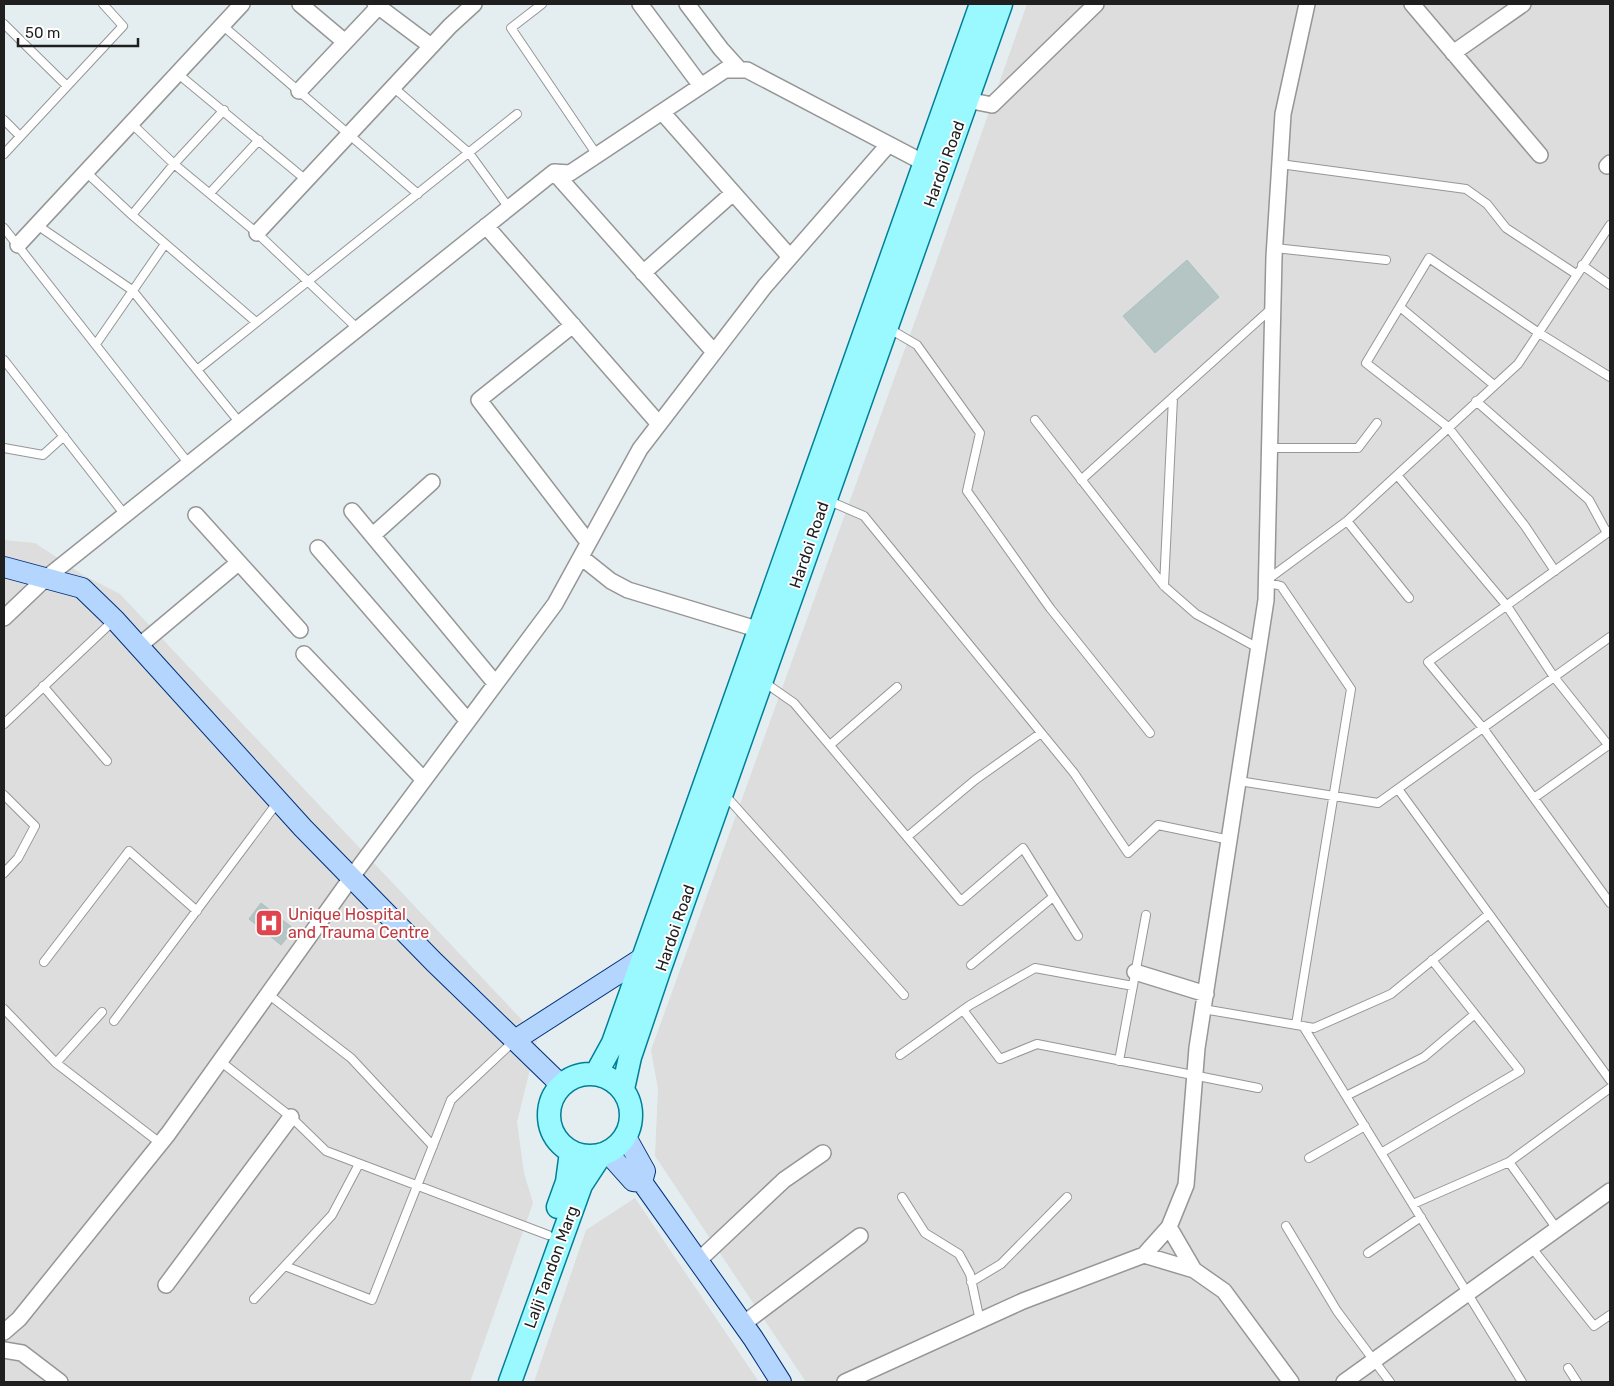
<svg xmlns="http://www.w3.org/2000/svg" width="1614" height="1386" font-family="Rubik,sans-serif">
<rect width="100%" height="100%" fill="#e4eef0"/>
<path fill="#dcdddc" d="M1027,4H1610V1382H806L655,1156L658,1089L651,1050L932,274Z
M4,540L35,543L83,575L120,594L538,1037L517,1122L524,1173L533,1203L470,1382H4Z
M635,1198L759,1382H534L586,1230Z"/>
<path fill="#b4c5c4" stroke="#a5c3c1" d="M1187,260L1219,297L1155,353L1123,316Z
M261,903L294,929L281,945L249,919Z"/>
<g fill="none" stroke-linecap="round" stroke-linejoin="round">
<g stroke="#969696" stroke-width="10">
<path id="lane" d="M542,4L511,28L597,155
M4,24L67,86
M222,25L418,194
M177,73L306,180
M393,87L469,153L509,208
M224,110L174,164L132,215L256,322
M4,120L20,136
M131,123L174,164L257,233L358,329
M4,154L123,26L103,4
M1280,164L1466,189L1487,204L1506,228L1576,274
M86,172L132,215
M210,193L259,140
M37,225L132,290L240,423
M4,228L189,464
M1275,248L1386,260
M1582,265L1610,285
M1400,307L1494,385
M888,328L917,345L980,433L967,491L1050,608L1150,733
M96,344L165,244
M4,360L125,515
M197,370L517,114
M1476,401L1589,500L1607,533
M1035,420L1164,586L1196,614L1258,648
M4,448L43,455L64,436
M1269,448H1358L1377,423
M1397,475L1507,606L1554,677L1609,746
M1081,480L1271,309
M827,500L864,516L1074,773L1128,853L1158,825L1230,840
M1347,521L1409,598
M1610,531L1428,662L1483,728L1610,903
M1555,571L1525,526L1448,427L1366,363L1429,258L1539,333L1610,377
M1267,580L1347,521L1518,364L1610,225
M1266,582L1281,586L1351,689L1296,1025
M1164,586L1173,398
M764,682L794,703L961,901L1023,848L1078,936
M43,686L107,761
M4,724L113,621
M830,745L897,687
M1239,781L1378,803L1610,637
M1398,789L1610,1080
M4,795L35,826L18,858L4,873
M725,795L904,995
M1534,798L1610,744
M907,837L975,780L1041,733
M44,962L129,851L197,911
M971,965L1053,897
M268,994L351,1058L433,1146
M4,1009L56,1063L160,1143
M1203,1009L1314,1028L1391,994L1489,914
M963,1010L1000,1059L1037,1044L1258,1088
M114,1021L277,803
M1303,1026L1522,1382
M900,1055L970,1005L1035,968L1133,986
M220,1061L291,1117L326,1151L548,1235
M1119,1061L1146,915
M56,1063L102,1012
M1346,1096L1424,1057L1475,1014
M1381,1153L1520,1071L1432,960
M1309,1158L1365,1126
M1509,1162L1557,1229
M902,1197L925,1233L959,1254L970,1274L980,1321
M1413,1204L1509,1162L1610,1088
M1286,1226L1337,1311L1390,1382
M1532,1248L1594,1326L1610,1315
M1368,1253L1421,1217
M285,1266L372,1300L451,1100L514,1041
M971,1282L1001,1264L1067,1197
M254,1299L332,1215L359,1164
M1568,1368L1577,1382"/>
</g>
<g stroke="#969696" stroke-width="18">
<path id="street" d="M300,4L345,42
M375,4L431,46
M640,4L701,86
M687,4L721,49L740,70
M1412,4L1540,155
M1453,53L1523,4
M299,91L381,4
M967,100L992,105L1096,4
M662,112L790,257
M1607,166L1610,163
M554,172L714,352
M486,226L659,424
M257,233L450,26L474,4
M18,245L242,4
M643,273L733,193
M573,325L479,400L588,542
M352,511L495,683
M196,515L300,630
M373,535L432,482
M318,548L467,720
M581,557L611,581L628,590L760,630
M4,618L46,578L554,172L570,173L725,70H747L932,167
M139,646L238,563
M304,654L423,779
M1135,972L1206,994
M1169,1227L1194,1270
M1144,1255L1194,1270L1224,1291L1291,1382
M698,1261L784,1180L823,1153
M166,1285L291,1117
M743,1324L860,1236
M4,1332L19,1319L168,1134L351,878L555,604L640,449L765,286L888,145
M4,1350L22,1353L60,1382
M845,1382L1023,1301L1144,1255L1169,1227L1186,1185L1197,1048L1266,600L1274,257L1283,114L1307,4
M1344,1382L1610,1191"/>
</g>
<g stroke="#00307b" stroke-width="22">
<path id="secondary" d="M4,567L82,588L115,620L303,828L434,962L562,1086
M515,1040L644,957L651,959
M626,1137L645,1171L642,1182
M608,1153L633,1181L642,1182L753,1338L781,1382"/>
</g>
<g stroke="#007f99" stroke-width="25">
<path id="primary" d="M549 1115a41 41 0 1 1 82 0a41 41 0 1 1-82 0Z
M596,1074L613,1043L981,4
M623,1089L630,1057L659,971L1001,4
M558,1207L567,1182L571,1152
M510,1382L581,1185L600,1156"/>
</g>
<use href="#lane" stroke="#fff" stroke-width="8"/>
<use href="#street" stroke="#fff" stroke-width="15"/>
<use href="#secondary" stroke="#b4d5fe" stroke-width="20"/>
<use href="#primary" stroke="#9af8ff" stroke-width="22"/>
</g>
<defs>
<g id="hospital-square" transform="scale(1.4375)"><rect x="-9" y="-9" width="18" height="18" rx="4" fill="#e0444e" stroke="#fff"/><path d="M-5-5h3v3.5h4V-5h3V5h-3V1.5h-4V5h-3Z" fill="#fff"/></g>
</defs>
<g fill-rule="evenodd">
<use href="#hospital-square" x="269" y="923"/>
</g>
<g text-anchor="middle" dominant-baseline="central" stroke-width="4" stroke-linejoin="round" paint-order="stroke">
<g font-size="16" fill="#1f1f1f" stroke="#fff">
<text transform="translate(944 164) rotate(-70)">Hardoi Road</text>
<text transform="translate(809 545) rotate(-71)">Hardoi Road</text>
<text transform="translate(675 928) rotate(-71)">Hardoi Road</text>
<text transform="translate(551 1267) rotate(-70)">Lalji Tandon Marg</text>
</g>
<g font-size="16" fill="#be3a42" stroke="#fff" text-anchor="start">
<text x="288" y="914">Unique Hospital<tspan x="288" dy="18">and Trauma Centre</tspan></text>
</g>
</g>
<rect width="1614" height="1386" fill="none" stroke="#1f1f1f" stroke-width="10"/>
<path d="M18 38v8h120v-8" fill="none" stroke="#1f1f1f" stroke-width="2.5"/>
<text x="25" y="38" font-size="15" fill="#1f1f1f" stroke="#ffffff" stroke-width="4" paint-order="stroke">50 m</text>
</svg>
